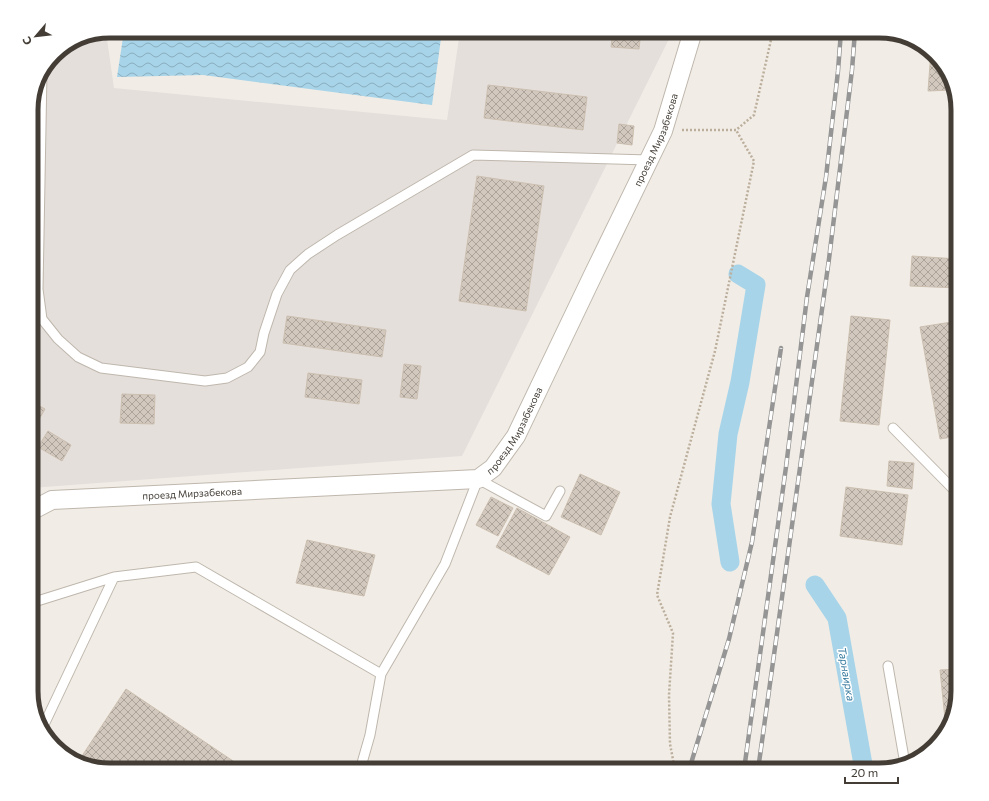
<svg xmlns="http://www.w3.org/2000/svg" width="989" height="801" font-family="Commissioner,sans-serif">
<defs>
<pattern id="water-waves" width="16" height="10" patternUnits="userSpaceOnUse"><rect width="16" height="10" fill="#a7d4e9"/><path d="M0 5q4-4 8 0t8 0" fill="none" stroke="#8aadbe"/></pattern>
<pattern id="building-cross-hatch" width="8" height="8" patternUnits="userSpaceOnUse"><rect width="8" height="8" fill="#d2c8bd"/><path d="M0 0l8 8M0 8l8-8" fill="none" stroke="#aca49a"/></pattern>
</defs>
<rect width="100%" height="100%" fill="#f1ede6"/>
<path fill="#e4dfdb" d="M460,31H669V39L462,456L31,488V105L39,76L58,51L80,37L106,32L114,88L447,120Z"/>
<path fill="url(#water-waves)" d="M124,31H442L432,105L203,75L117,77Z"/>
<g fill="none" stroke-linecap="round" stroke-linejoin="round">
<path stroke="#a7d4e9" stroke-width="19" d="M730,562L721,504L728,434L740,382L756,285L738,274
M815,585L837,618L864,770"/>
</g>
<path fill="url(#building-cross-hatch)" stroke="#ccbfb0" d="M613,31H641L639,49L611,47Z
M931,51L950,76L953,90L928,91Z
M488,85L587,97L583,130L484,118Z
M619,124L634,126L632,145L617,143Z
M477,176L544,186L526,311L459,301Z
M912,256L958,259V288L910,286Z
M287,316L386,330L382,357L283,343Z
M851,316L890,320L879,425L840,421Z
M958,321V436L940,439L920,327Z
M404,364L421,366L417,399L400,397Z
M308,373L362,380L359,404L305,397Z
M122,394L155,395L154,424L120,423Z
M31,401L45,409L31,433Z
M48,431L71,445L62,461L38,447Z
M889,461L914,463L912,489L887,486Z
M580,474L620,492L601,535L561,517Z
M846,487L908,495L902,545L840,536Z
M491,497L513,508L498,536L476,525Z
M517,508L570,537L549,575L496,547Z
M307,540L375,555L364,596L296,583Z
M955,547H958V577Z
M958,669V691L948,719H945L940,670Z
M126,689L245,769L244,770H110L80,759Z"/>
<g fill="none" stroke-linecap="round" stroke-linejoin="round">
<g stroke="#bfb7ad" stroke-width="11">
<path id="service" d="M42,72L38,289L42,319L58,339L78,357L101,368L205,381L227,378L248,367L260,352L264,333L277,294L290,270L308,254L337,235L473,155L649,160
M893,428L958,494
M31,603L114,577L196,567L381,674L445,564L478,479L546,516L560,491
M888,666L905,764
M42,729L114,577
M360,770L370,735L381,674"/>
</g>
<g stroke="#bfb7ad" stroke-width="20">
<g id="minor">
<path id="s1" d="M31,511L52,500L478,479L493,468L516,436L593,275L663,131L693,31"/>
</g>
</g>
<path stroke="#bcae9c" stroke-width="2.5" stroke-dasharray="2 2" stroke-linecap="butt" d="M682,130H736L754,115L773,31
M675,770L670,744L669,695L673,633L657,595L670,517L715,351L754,161L736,130"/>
<use href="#service" stroke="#fff" stroke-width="9"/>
<use href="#minor" stroke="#fff" stroke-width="18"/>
<g stroke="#959595" stroke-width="4.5">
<path id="rail" d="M689,770L729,639L752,542L781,348
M744,770L786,467L807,297L826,177L838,71L841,31
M758,770L829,259L852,70L855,31"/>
</g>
<use href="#rail" stroke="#fff" stroke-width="3" stroke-dasharray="9" stroke-linecap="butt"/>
</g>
<g text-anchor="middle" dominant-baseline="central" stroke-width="3" stroke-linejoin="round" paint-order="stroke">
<g font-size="10" fill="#433d36" stroke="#fff">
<text stroke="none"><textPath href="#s1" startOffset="836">проезд Мирзабекова</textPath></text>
<text stroke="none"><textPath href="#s1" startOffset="512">проезд Мирзабекова</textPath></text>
<text stroke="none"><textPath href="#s1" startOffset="164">проезд Мирзабекова</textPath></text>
</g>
<g font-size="11" font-style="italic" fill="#377a9e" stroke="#fff">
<text transform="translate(847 674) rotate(80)">Тарнаирка</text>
</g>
</g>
<path d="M0 0H989V801H0ZM110 38H879A72 72 0 0 1 951 110V691A72 72 0 0 1 879 763H110A72 72 0 0 1 38 691V110A72 72 0 0 1 110 38Z" fill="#fff" fill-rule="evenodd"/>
<path fill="none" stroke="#433d36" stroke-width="5" d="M110 38H879A72 72 0 0 1 951 110V691A72 72 0 0 1 879 763H110A72 72 0 0 1 38 691V110A72 72 0 0 1 110 38Z"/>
<g transform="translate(36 36) rotate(242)" stroke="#ffffff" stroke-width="3" paint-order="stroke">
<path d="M0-3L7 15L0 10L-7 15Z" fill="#433d36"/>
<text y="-6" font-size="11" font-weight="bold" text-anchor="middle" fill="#433d36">С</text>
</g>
<path d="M845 777v6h53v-6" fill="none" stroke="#433d36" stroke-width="2"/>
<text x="851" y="777" font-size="12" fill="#433d36" stroke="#ffffff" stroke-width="3" paint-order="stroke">20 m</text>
</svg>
